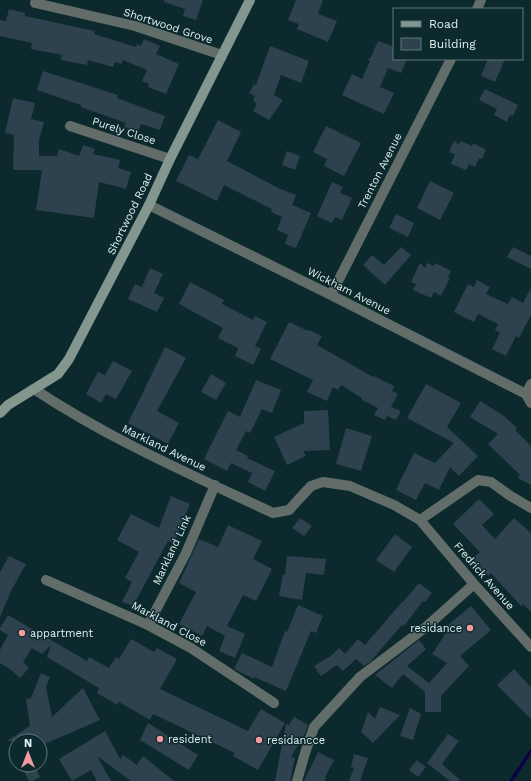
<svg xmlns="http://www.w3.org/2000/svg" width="531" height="781" font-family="'Work Sans',sans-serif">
<rect width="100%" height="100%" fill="#0c2a2d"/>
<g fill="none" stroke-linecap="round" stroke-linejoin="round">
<path stroke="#0a0344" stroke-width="3.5" d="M511,781L531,751"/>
</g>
<path fill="#2d414f" d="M164,0H203L196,20L183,16L185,9L164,2Z
M296,0H323L318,14L337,21L328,42L297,29L299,24L288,20Z
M9,9L25,13V16L95,31L94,34L136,47L137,44L141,46L144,39L160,46L156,54L179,64L166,94L148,87L149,84L142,81L147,70L123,60L121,64L115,62L113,67L88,60L87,65L61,60L62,55L31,49L32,43L0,36V20L6,21Z
M378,41L394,47V59H407L401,73L388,68L380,87L394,93L384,114L342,95L352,74L362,79L370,61L367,59H370Z
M270,46L309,61L301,83L281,75L274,95L283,100L269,120L253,111L257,104L253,101L255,96L249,93L254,84L256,85Z
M488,59H505L495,82L481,76Z
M43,71L118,95L117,98L165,116L160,130L141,124L138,132L124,127L126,123L81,107V105L37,90Z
M485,89L518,105L513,116L510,115L507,122L494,115L497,109L479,100Z
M13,98L35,103L31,119L44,122L39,140V156H57L59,149L79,156L83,145L95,149L93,154L120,160L118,168L131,172L126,189L99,182L94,218L36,210L42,170H13L14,135L5,133Z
M218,120L241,132L227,161L278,188L296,195L292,205L311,213L296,248L285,244L288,235L277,230L282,217L271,212L272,209L224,185L217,201L176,181L189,155L198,159Z
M326,126L361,143L344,176L324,166L327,159L313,152Z
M454,141L459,144L461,141L472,146L473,143L486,150L482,159L479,158L475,167L469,164L466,170L451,164L455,154L449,152Z
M287,151L300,156L295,170L282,165Z
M430,181L454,193L440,220L417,208Z
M332,182L343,187L340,193L352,198L342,220L335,217L332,223L317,216Z
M396,214L414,223L408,237L389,228Z
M401,247L411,255L385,285L363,265L372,255L384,265Z
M513,247L531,256V269L507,257Z
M420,263L425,268L427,263L434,266L435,263L451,271L448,277L450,278L441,296L434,292L431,298L413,290L416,284L411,282Z
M150,268L163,274L154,293L164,298L157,312L128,299L135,284L142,287Z
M477,280L490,287L486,294L508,304L512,297L523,303L531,288V315L519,338L516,336L506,356L492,349L500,333L495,330L498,324L478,314L474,322L454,312L468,284L474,287Z
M190,282L224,300L222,304L253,320L255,316L267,322L255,346L261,349L253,365L235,356L238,348L218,338L223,328L179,304Z
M289,322L308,331L309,330L322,336L317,345L373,377L374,376L394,386L392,391L398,394L391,407L401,411L396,420L387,416L385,420L374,415L378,408L362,400V398L341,385L338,390L333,387L327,401L307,392L313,380L270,359Z
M165,347L186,358L157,411L179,423L168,444L128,423Z
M113,361L132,371L116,399L106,394L101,403L86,394L98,372L105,375Z
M211,374L226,383L216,400L201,392Z
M256,380L281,390L272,413L262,409L250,433L246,431L236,450L248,456L247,458L275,471L265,491L248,482L252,473L231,463L227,471L204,459L228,411L240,417Z
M426,384L461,403L447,427L478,456L459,476L450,467L439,490L425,483L416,500L396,490L414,453L435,463L454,443L407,418Z
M480,401L504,416L517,428L515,430L531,446V485L518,478L520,475L488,444L498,434L470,417Z
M328,410L330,450L303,451L306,456L287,465L274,437L304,423V411Z
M346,428L372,436L361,471L336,464Z
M171,496L190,504L174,543L168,541L133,606L122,602L132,582L125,578L139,552L117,540L131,514L159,528Z
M479,499L494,514L482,525L495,539L514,518L531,533V612L523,604L521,606L491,573L488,576L472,559L480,552L453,524Z
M300,518L312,526L304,536L292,528Z
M228,525L262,541L253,559L272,569L256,601L243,595L227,626L245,634L235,658L219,651L225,636L207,626L202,636L179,624L196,592L179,583L199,539L218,547Z
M395,534L412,547L394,572L376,560Z
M9,556L26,564L11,591L0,617V572Z
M287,556L326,559L324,575L306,573L302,600L279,596L283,574L285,575Z
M419,583L432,593L425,602L423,601L404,626L402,625L370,662L364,666L356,659L343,671L337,665L321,676L314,666L331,656L339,648L345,654L358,639L365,645L402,602H403Z
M298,605L323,616L316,633L311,631L286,691L254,677V679L234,669L242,653L272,667L285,631L287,632Z
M471,606L491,630L460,656L469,666L441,696V712H425V692L403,674L392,688L375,675L419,640L426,649L407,666L429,683L447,663L432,654L450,627L448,625Z
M8,615L87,661L89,657L109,668L116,657L119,659L131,639L154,652L157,648L177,659L160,689L248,731L261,709L285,723L258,770L233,756L235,753L153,714L150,720L119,702L117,705L97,693L99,688L47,657L51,645L42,654L32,648L23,662L29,668L20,678L11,670L0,663V650L8,635L0,630V628Z
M514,669L531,687V719L497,685Z
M41,673L50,677L46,687L52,717L83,688L100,720L40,746V741H7L30,726L26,699L31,698Z
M380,707L400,715L373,743L361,732L368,712L375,719Z
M410,708L421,714L413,740L400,736Z
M294,717L308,725L305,733L291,757L295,758L290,781H275L286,724L289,725Z
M148,723L198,755L189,770L140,740Z
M105,731L120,759L123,755L137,765L143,756L174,781H131L97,756L111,781H97L91,770L72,781L59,759Z
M448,734L459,741L442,764L460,780L459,781H450L427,763Z
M318,752L334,760L326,775L325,781H304Z
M354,754L368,758L360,781H349L354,768L351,767Z
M417,760L426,767L418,777L409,770Z
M28,765H34L40,777L33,781H29L22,768Z"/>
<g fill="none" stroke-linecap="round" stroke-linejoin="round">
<path stroke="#626d69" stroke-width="10" d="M35,3L135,26L222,55
M477,9L481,0
M70,126L170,159
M149,205L331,295L526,394L531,403
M331,295L451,59
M34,389C109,439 192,475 273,513L289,510L311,486L323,482L350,486L394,505L420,520L474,584L531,647
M526,394L531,384
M420,520L478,480L491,482L509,495L531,508
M46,580L148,625L191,648L274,703
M148,625L186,553L215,485
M297,781L305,753L314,727L360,677L426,627L474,584"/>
<path stroke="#84978f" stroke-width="10" d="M0,413L8,405L58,374L69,359L149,205L170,159L250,0"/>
</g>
<g fill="#f49aa0" stroke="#0c2a2d" stroke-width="1.5">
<circle cx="470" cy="628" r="4"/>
<circle cx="22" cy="633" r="4"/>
<circle cx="160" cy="739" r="4"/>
<circle cx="259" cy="740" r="4"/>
</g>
<g text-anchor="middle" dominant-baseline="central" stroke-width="3" stroke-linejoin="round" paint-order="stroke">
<g font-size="11" fill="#dfeff1" stroke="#0c2a2d">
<text transform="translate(168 26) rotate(18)">Shortwood Grove</text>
<text transform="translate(124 131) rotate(18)">Purely Close</text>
<text transform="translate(380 171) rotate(-63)">Trenton Avenue</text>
<text transform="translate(130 214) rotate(-64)">Shortwood Road</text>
<text transform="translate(349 291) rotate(27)">Wickham Avenue</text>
<text transform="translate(164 448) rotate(26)">Markland Avenue</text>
<text transform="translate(172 550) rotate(-65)">Markland Link</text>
<text transform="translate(484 576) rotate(49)">Fredrick Avenue</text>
<text transform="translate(169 624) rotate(28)">Markland Close</text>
</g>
<g font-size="11" fill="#dfeff1" stroke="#0c2a2d" text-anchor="start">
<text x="462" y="628" text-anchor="end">residance</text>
<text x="30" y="633">appartment</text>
<text x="168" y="739">resident</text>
<text x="267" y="740">residancce</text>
</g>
</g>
<rect x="393" y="8" width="130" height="52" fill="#0c2a2d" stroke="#60797b"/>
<rect x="401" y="21" width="20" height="6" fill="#84978f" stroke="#60797b"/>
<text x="429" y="28" font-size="12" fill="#dfeff1">Road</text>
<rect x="401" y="38" width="20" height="12" fill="#2d414f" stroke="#60797b"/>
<text x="429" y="48" font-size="12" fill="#dfeff1">Building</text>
<g transform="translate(28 753)"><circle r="19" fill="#0c2a2d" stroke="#60797b"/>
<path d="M0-3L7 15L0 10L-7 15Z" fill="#f49aa0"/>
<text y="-6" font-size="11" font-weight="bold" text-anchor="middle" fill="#dfeff1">N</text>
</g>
</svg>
